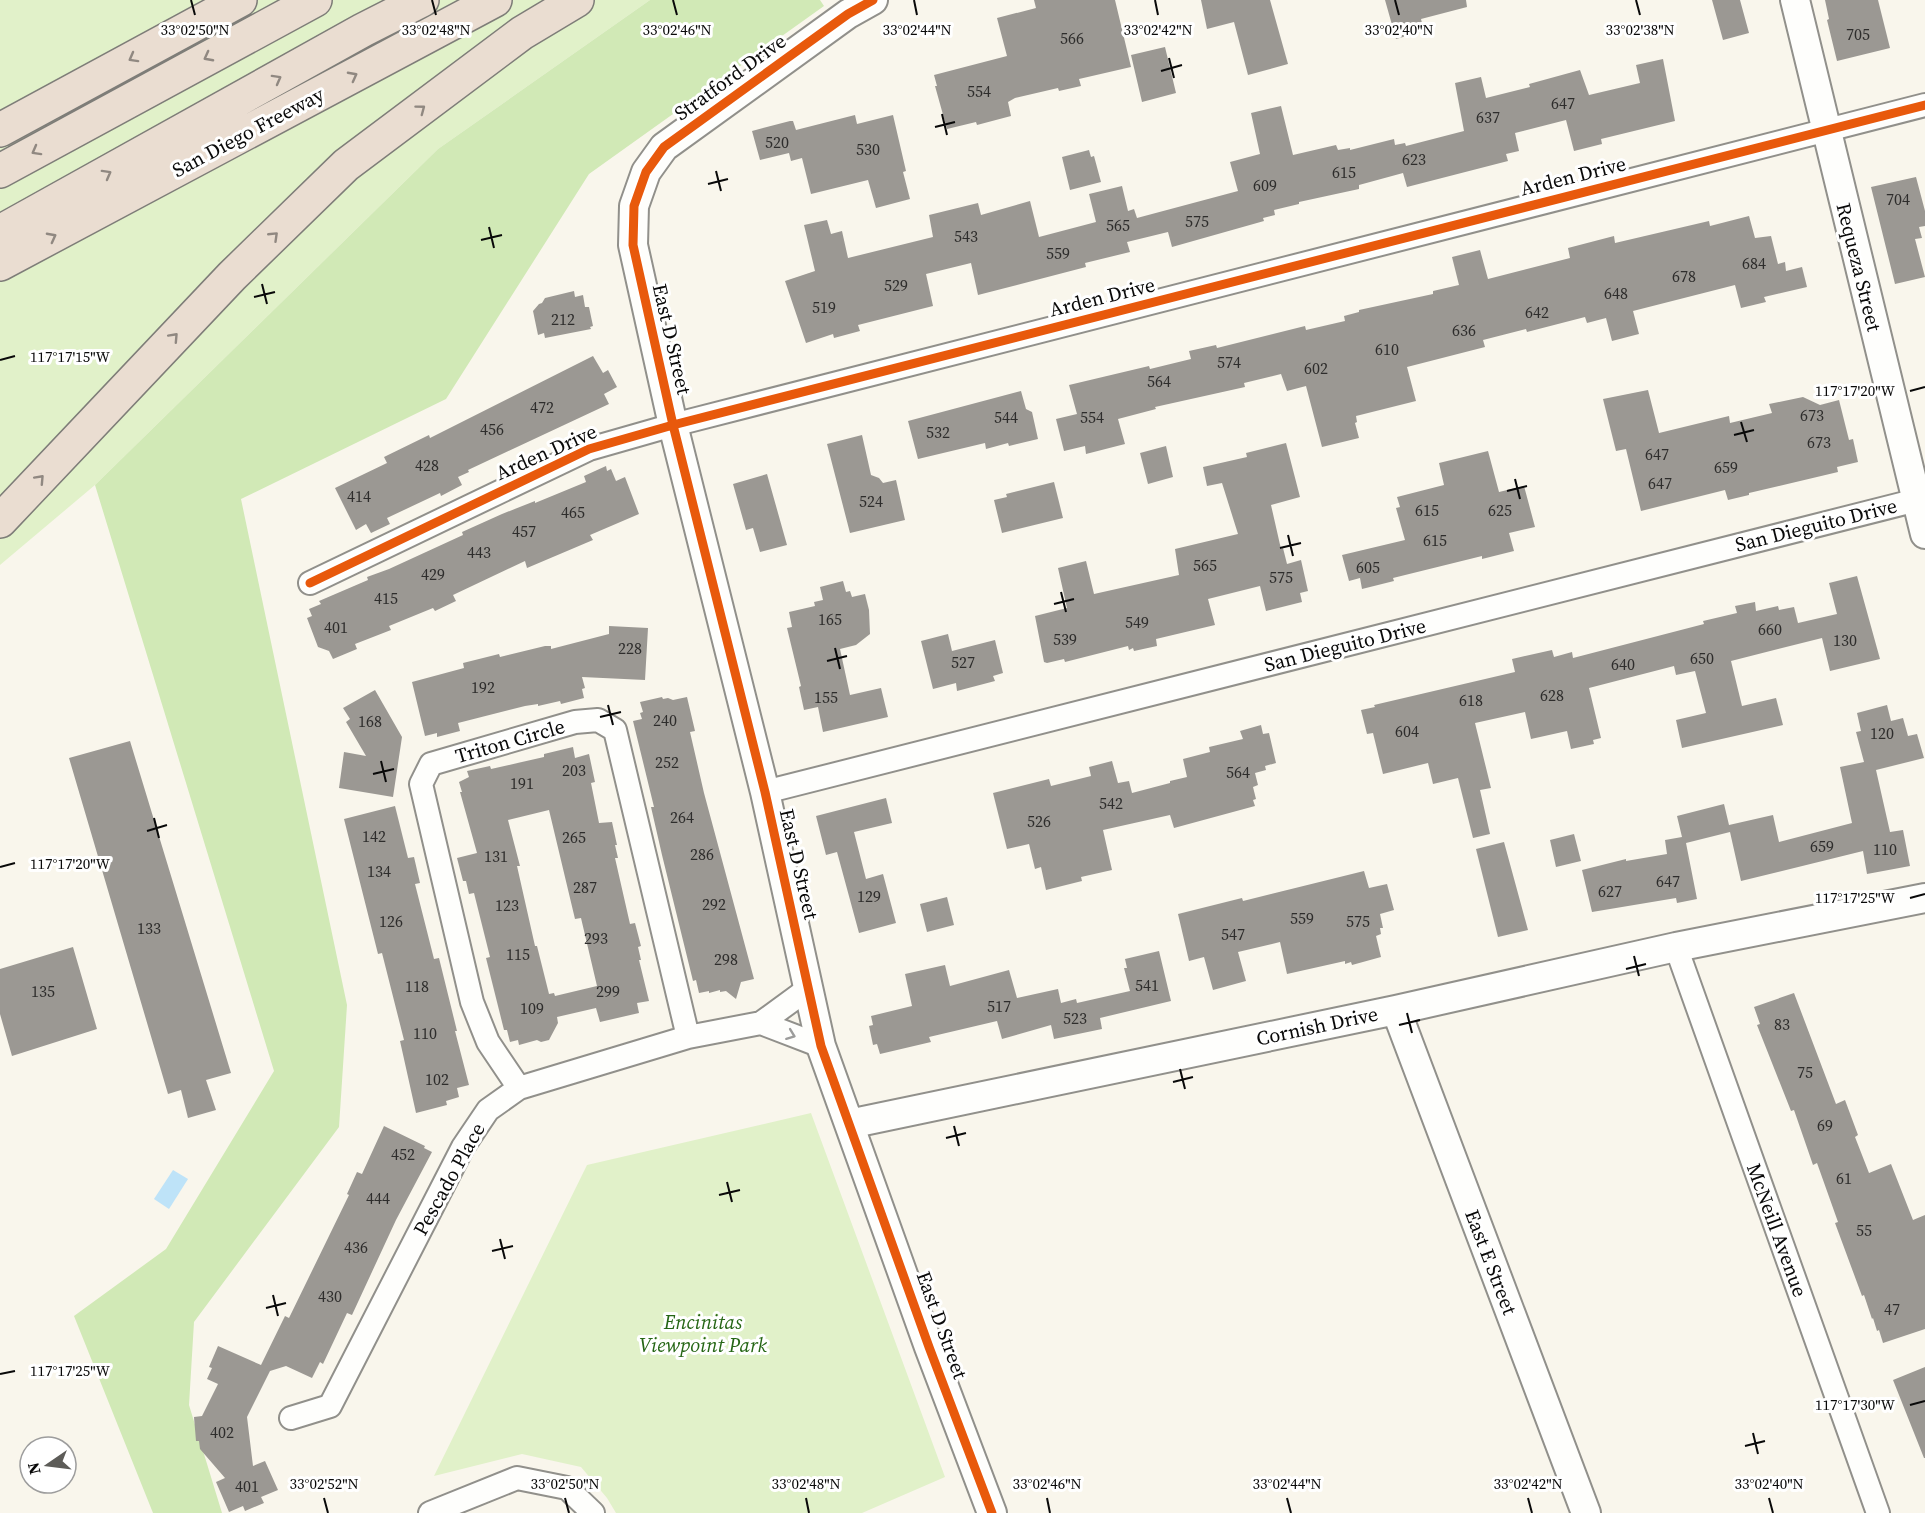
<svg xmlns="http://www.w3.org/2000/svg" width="1925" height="1513" font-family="'Source Serif 4',serif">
<rect width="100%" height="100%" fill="#f9f6ec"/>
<path fill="#e1f1c9" d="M0,0H650L438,149L95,485L0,565Z
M811,1113L945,1477L862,1513H616L607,1498L581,1467L522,1454L434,1476L587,1165Z"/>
<path fill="#d1e9b6" d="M650,0H820L824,6L589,174L446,399L241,499L347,1005L339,1127L194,1322L189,1405L222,1513H153L74,1316L166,1249L274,1071L95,485L438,149Z"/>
<path fill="#bee3f8" d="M173,1170L188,1179L169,1209L154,1199Z"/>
<path fill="#9b9893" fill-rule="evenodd" d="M1034,0H1115L1131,67L1079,79L1081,86L1059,91L1058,88L1015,98L1008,102L1011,116L977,125L976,122L947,129L935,86H937L934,75L1007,56L997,18L1036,8Z
M1201,0H1270L1288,64L1248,75L1234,22L1207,29Z
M1385,0H1466L1467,7L1421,19L1424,31L1396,39Z
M1712,0H1740L1749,33L1723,40Z
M1825,0H1878L1890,48L1837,61L1827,20L1829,19Z
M1165,47L1176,93L1142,102L1131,55Z
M1663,59L1675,121L1601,139L1602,144L1574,151L1566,120L1515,133L1519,151L1506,154L1508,161L1407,187L1403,173L1359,185V189L1299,202V204L1274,210L1275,215L1263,218L1264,221L1172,247L1168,232L1127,242L1130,252L1085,263L1086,267L978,295L971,263L926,274L933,306L858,325L860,331L834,338L833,334L806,343L785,281L815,271L804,225L827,220L831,234L842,231L848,258L933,237L929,215L978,203L981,215L1030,201L1039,237L1096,222L1089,194L1122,186L1128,211L1134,209L1137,218L1238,191L1230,162L1260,154L1251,113L1281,106L1293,155L1336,145L1338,150L1350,148V150L1394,139L1395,145L1405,143L1406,146L1464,131L1455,83L1481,77L1486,98L1530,87L1529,84L1580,70L1589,95L1640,83L1636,65Z
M855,115L857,124L893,115L906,171L903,172L910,199L876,208L868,180L811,194L802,158L791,161L789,153L760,160L752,131L790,121H793L796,130Z
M1089,150L1091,157L1094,156L1101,182L1070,190L1062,157Z
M1916,177L1925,211V226L1919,227L1922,238L1915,239L1925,277L1895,284L1871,187Z
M1749,216L1755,238L1771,236L1778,264L1785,262L1786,271L1802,267L1807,287L1764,297L1766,302L1741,308L1735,285L1633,311L1639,334L1612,341L1606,318L1587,323L1585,317L1527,332L1526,329L1483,340L1485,347L1407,367L1416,401L1356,416L1357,422L1355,423L1359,438L1322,447L1306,386L1287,391L1281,374L1244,383L1245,387L1155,407L1156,409L1118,419L1125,444L1086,454L1085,446L1064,451L1056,419L1077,414L1069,385L1149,366L1150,369L1191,359L1189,351L1216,345L1217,348L1305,326L1306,330L1345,321L1344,316L1359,312V310L1433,294V291L1459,285L1452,257L1480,250L1488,279L1570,258L1568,248L1614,236L1615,243L1709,221L1710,226Z
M574,291L575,297L583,295L585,307H589L593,326L590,327L591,329L545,338L544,333L538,335L533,311L539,304L542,303L545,298Z
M593,356L603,373L608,370L617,387L604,394L609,404L468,470L469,472L458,477L462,485L441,496L440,493L387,518L390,524L371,533L366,524L356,530L335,488L387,463L384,457L429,435L430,438Z
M1648,390L1659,433L1729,416L1730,423L1772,413L1769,404L1803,397L1820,405L1839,400L1849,440L1853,439L1858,462L1837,467L1838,472L1749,493V495L1728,500L1725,490L1641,511L1626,449L1616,451L1603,399Z
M1021,391L1026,409L1032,412L1038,439L1009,446L1008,443L986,449L985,443L918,459L908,421Z
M862,435L871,475L879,478L883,483L896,480L905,520L850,533L827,444Z
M1286,443L1300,497L1271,505L1281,549L1283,548L1287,564L1301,560L1308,591L1300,593L1302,602L1266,611L1260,586L1208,599L1215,625L1156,639L1157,646L1134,651L1133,648L1129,650L1128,646L1065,662L1064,659L1047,663L1044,662L1035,616L1067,608L1058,568L1086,561L1094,594L1179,575L1175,549L1238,534L1222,483L1207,486L1203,467L1247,457L1246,453Z
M1166,446L1173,477L1148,484L1140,453Z
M1488,451L1499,492L1524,486L1535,527L1509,533L1514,551L1482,559V556L1393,578L1394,581L1362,589L1360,578L1349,581L1342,555L1405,540L1396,508L1400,507L1397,497L1444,485L1439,463Z
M606,466L607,471L611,469L616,481L625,477L639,514L590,535L593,540L527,568L525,561L453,595L456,601L435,611L433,608L389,626L391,630L355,644L357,649L333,659L329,651L318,647L307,618L312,616L309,609L321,604L319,601L368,580L367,577L389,569L463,535L462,532L502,514L535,501V503L586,482L584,476Z
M767,474L787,545L760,552L753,528L746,530L733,484Z
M1054,482L1063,518L1002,533L994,500L1007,497L1006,494Z
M1857,576L1880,659L1830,671L1822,638L1731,661L1742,706L1776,698L1783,725L1682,748L1676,720L1706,713L1695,671L1676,675L1674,666L1589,688L1601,738L1593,740L1594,744L1571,749L1567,731L1531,739L1525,712L1475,723L1491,788L1480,790L1490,834L1473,838L1458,778L1433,784L1428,763L1383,774L1373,733L1367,734L1361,710L1375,707L1374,705L1515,672L1512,659L1552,650L1554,657L1572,652L1573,658L1704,624L1703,621L1737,613L1735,606L1755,602L1756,611L1778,606L1779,610L1794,607L1798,623L1837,614L1829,583Z
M843,581L846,592L850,591L852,597L865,594L869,610L870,634L856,645L840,649L850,695L881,688L888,717L823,732L818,707L804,710L799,687L801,686L787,628L792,627L789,612L815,606L814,602L823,600L820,587Z
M609,626L648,628L645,680L582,677L585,688L582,689L584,698L561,704L560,701L538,706V704L525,706L458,723L460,731L437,737V733L425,736L412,682L464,668L463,663L499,654L500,657L545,646H551V649L609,634Z
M948,634L952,651L995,640L1003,673L993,676L995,681L957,691L956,683L933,689L921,641Z
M375,690L402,737L393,797L339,788L344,752L366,756L346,722L350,719L343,708Z
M662,697L663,699L668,698L673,700L687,697L695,731L690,732L704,793L754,979L741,982L736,999L726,991L720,992V990L709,993V991L699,993L696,980L693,981L662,855L651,807H654L633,721L642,719L640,713L643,712L640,702Z
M1887,705L1891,721L1903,718L1908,736L1917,734L1924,758L1876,770L1890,832L1903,830L1910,866L1867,874L1863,851L1741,881L1730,832L1686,843L1697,899L1677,903L1676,898L1592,912L1582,870L1626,859V861L1667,854L1665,840L1682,837L1677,816L1724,804L1729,825L1773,815L1779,842L1852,823L1840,767L1864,762L1856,732L1861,731L1857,713Z
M1261,725L1263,734L1269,733L1276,763L1265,766L1266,770L1255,773L1258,785L1253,787L1256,799L1253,800L1255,806L1174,828L1170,815L1103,830L1112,870L1081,877L1082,881L1046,890L1041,867L1035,869L1029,844L1007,849L993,793L1049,779L1051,786L1091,776L1089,767L1112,761L1118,783L1129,781L1132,793L1170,783V781L1187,777L1183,759L1210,752L1209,747L1243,739L1240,731Z
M130,741L231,1073L206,1080L216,1110L188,1118L181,1090L168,1094L69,758Z
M573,747L575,758L589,754L595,782L591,783L599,823L612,822L617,845H615L618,858H615L630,924L635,923L641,946L638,947L641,960H639L649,1001L637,1003L639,1013L600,1022L596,1008L557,1017L558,1023L549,1040L541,1042L537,1040L519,1045L518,1040L510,1042L507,1030H504L486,958L490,957L474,893L469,894L466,881H463L457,858L477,853L460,792H462L459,782L469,777L467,771L490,766L491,769L544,757V754ZM549,810L575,919L581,918L597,986L555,996L554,993L549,994L537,946H535L517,866H520L508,820Z
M886,798L892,823L854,832L866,879L883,874L896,923L859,933L837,852L826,855L816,816Z
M395,806L408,858L414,857L420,883L415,884L434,959L439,958L457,1031H455L469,1085L457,1088L459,1097L446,1101L447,1105L416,1113L400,1041L404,1040L382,953L378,954L344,819Z
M1574,834L1581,861L1556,867L1550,840Z
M1504,842L1528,930L1498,937L1476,849Z
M1364,871L1369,888L1387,884L1394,910L1380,914L1383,928H1380L1381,934L1376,936L1381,957L1352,965L1351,962L1345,964V961L1287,974L1280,942L1238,952L1246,981L1213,990L1204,957L1189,961L1178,914L1242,898L1243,901Z
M947,897L954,925L927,932L920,904Z
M73,947L97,1029L12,1056L0,1014V969Z
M1159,951L1171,1001L1100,1018L1102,1029L1054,1039L1051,1025L1002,1039L997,1021L929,1037L931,1042L880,1054L877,1044L873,1045L869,1026L873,1025L871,1016L912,1006L905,974L945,965L950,986L1009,970L1017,998L1058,989L1061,1003L1076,999L1077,1003L1130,991L1124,968H1127L1125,959Z
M1794,993L1836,1104L1845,1100L1858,1135L1855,1137L1869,1173L1891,1164L1913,1220L1925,1215V1329L1883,1343L1879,1330L1877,1331L1873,1318L1872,1319L1864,1295L1862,1296L1835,1223L1838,1222L1817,1163L1813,1165L1794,1110L1791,1111L1757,1025L1760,1024L1754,1007Z
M384,1126L425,1146L424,1148L432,1152L396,1220L352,1315L347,1313L323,1364L320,1362L312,1378L286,1366L270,1371L247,1417L253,1466L265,1461L278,1490L261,1497L264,1503L245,1511L243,1506L229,1512L216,1482L225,1478L200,1449L199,1441H196L194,1417L202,1416L218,1384L207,1379L212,1368L209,1367L218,1346L261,1365L285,1316L289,1318L349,1195L347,1194L357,1172L362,1174Z
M1925,1367V1458H1924L1893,1380Z"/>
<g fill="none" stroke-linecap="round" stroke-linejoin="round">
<g stroke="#91908b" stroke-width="26">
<path id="minor" d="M310,583L589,449L673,425L1925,105
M765,792L1925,498
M1676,947L1878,1513
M761,1023L821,1046
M519,1088L488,1042L472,1002L421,784L431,764L575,722L598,720L615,730L688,1037
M291,1418L330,1406L463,1147L488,1110L519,1088L688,1037L761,1023L809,988
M430,1513L517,1478L567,1488L593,1513"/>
</g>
<g stroke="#91908b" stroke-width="32">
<path id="tertiary" d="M873,0L848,14L664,147L646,172L634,206L633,245L673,425L765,792L821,1046L929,1347L992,1513
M1795,0L1925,534
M1396,1010L1586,1513
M849,1124L1396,1010L1676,947L1925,898"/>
</g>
<g stroke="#7e7d78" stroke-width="36">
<path id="motorway" d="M0,130L240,0
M0,171L315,0
M0,232L363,30L422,0
M0,264L495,0
M0,521L232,276L346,165L522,33L577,0"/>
</g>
<use href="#minor" stroke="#fefefc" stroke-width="22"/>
<use href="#tertiary" stroke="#fefefc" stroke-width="28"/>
<use href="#motorway" stroke="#eaddd1" stroke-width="33"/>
<g stroke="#fff" stroke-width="13">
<path id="cycleway" d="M873,0L848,14L664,147L646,172L634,206L633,245L673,425L765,792L821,1046L929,1347L992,1513
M310,583L589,449L673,425L1925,105"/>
</g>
<use href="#cycleway" stroke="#e8590c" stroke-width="9"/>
</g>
<defs><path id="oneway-chevron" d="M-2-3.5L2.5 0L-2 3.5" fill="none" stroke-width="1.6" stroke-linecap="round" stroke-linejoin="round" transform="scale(1.5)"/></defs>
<g stroke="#908881">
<use href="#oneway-chevron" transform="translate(208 57) rotate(152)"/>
<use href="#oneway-chevron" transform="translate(133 58) rotate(151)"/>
<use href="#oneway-chevron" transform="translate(353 76) rotate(-28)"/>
<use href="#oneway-chevron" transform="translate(277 79) rotate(-29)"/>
<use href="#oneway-chevron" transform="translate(421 109) rotate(-37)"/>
<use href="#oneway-chevron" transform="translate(36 151) rotate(151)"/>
<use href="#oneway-chevron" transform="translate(107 174) rotate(-29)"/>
<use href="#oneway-chevron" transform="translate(274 236) rotate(-44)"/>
<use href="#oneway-chevron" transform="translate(52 237) rotate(-28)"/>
<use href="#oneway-chevron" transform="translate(174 337) rotate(-47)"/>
<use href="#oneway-chevron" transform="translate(40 479) rotate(-47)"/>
</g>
<use stroke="#9c9c9b" href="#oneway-chevron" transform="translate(791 1035) rotate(21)"/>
<path fill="none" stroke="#090909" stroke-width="2" d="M191,0L195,15M432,0L436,15M673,0L677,15M914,0L917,15M1155,0L1158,15M1395,0L1399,15M1636,0L1640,15M1169,58L1174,78M1161,71L1182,65M942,114L947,135M935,127L955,122M716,171L721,191M708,184L728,179M489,227L494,248M481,240L502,235M262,284L267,304M254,297L275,292M0,360L15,356M1910,391L1925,387M1741,422L1747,442M1734,435L1754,430M1515,479L1520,499M1507,491L1527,486M1288,535L1293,556M1280,548L1301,543M1061,592L1066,612M1054,604L1074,599M835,648L840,669M827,661L847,656M608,705L613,725M600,717L621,712M381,761L386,782M373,774L394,769M154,818L159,838M147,831L167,825M0,867L15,863M1910,898L1925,894M1634,956L1639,976M1626,969L1646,964M1407,1013L1412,1033M1399,1025L1420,1020M1180,1069L1185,1089M1173,1082L1193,1077M954,1126L959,1146M946,1138L966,1133M727,1182L732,1202M719,1195L740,1190M500,1239L505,1259M492,1251L513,1246M273,1295L278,1316M266,1308L286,1303M0,1374L15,1371M1910,1405L1925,1401M1753,1433L1758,1454M1745,1446L1765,1441M324,1498L328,1513M565,1498L569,1513M806,1498L809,1513M1047,1498L1050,1513M1287,1498L1291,1513M1528,1498L1532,1513M1769,1498L1773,1513"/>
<g text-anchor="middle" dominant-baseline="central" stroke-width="6" stroke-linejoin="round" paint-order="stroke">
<g font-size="16" fill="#2e2d2c">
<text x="1858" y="34">705</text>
<text x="1072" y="38">566</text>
<text x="979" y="91">554</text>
<text x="1563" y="103">647</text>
<text x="1488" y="117">637</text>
<text x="777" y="142">520</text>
<text x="868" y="149">530</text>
<text x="1414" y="159">623</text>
<text x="1344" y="172">615</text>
<text x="1265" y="185">609</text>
<text x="1898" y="199">704</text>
<text x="1197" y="221">575</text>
<text x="1118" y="225">565</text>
<text x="966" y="236">543</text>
<text x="1058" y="253">559</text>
<text x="1754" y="263">684</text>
<text x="1684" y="276">678</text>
<text x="896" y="285">529</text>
<text x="1616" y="293">648</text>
<text x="824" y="307">519</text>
<text x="1537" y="312">642</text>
<text x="563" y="319">212</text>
<text x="1464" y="330">636</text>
<text x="1387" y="349">610</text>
<text x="1229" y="362">574</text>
<text x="1316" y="368">602</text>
<text x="1159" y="381">564</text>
<text x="542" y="407">472</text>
<text x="1812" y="415">673</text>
<text x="1006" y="417">544</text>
<text x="1092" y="417">554</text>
<text x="492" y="429">456</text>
<text x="938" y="432">532</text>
<text x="1819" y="442">673</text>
<text x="1657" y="454">647</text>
<text x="427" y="465">428</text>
<text x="1726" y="467">659</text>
<text x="1660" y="483">647</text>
<text x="359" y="496">414</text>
<text x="871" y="501">524</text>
<text x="1427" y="510">615</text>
<text x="1500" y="510">625</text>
<text x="573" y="512">465</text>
<text x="524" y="531">457</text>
<text x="1435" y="540">615</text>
<text x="479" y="552">443</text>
<text x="1205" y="565">565</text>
<text x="1368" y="567">605</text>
<text x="433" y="574">429</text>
<text x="1281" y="577">575</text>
<text x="386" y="598">415</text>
<text x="830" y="619">165</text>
<text x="1137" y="622">549</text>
<text x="336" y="627">401</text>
<text x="1770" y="629">660</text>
<text x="1065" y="639">539</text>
<text x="1845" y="640">130</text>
<text x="630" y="648">228</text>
<text x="1702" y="658">650</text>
<text x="963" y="662">527</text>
<text x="1623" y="664">640</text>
<text x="483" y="687">192</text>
<text x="1552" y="695">628</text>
<text x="826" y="697">155</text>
<text x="1471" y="700">618</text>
<text x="665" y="720">240</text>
<text x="370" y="721">168</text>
<text x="1407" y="731">604</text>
<text x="1882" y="733">120</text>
<text x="667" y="762">252</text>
<text x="574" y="770">203</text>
<text x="1238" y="772">564</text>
<text x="522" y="783">191</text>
<text x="1111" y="803">542</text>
<text x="682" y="817">264</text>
<text x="1039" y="821">526</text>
<text x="374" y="836">142</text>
<text x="574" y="837">265</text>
<text x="1822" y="846">659</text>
<text x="1885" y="849">110</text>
<text x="702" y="854">286</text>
<text x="496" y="856">131</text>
<text x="379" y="871">134</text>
<text x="1668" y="881">647</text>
<text x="585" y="887">287</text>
<text x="1610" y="891">627</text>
<text x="869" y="896">129</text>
<text x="714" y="904">292</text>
<text x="507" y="905">123</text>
<text x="1302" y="918">559</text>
<text x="391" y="921">126</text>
<text x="1358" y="921">575</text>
<text x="149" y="928">133</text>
<text x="1233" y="934">547</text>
<text x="596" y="938">293</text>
<text x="518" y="954">115</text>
<text x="726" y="959">298</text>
<text x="1147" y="985">541</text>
<text x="417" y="986">118</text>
<text x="43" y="991">135</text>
<text x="608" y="991">299</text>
<text x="999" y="1006">517</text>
<text x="532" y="1008">109</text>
<text x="1075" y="1018">523</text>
<text x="1782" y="1024">83</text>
<text x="425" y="1033">110</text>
<text x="1805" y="1072">75</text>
<text x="437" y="1079">102</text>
<text x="1825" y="1125">69</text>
<text x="403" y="1154">452</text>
<text x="1844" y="1178">61</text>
<text x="378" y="1198">444</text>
<text x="1864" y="1230">55</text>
<text x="356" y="1247">436</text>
<text x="330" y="1296">430</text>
<text x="1892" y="1309">47</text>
<text x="222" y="1432">402</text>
<text x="247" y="1486">401</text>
</g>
<g font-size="20" fill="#090909" stroke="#fff">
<text transform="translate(730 77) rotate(-36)">Stratford Drive</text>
<text transform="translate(248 132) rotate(-28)">San Diego Freeway</text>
<text transform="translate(1573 176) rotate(-14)">Arden Drive</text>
<text transform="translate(1859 267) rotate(76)">Requeza Street</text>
<text transform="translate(1102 297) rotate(-14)">Arden Drive</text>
<text transform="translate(672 339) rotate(77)">East D Street</text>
<text transform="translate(546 452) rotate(-24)">Arden Drive</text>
<text transform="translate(1816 525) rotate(-14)">San Dieguito Drive</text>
<text transform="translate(1345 645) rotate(-14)">San Dieguito Drive</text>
<text transform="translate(510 741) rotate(-16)">Triton Circle</text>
<text transform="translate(799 864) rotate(77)">East D Street</text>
<text transform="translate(1317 1026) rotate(-12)">Cornish Drive</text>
<text transform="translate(449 1179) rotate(-61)">Pescado Place</text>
<text transform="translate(1777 1230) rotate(70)">McNeill Avenue</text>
<text transform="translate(1491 1262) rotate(69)">East E Street</text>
<text transform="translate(942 1325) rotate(70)">East D Street</text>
</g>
<g font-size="20" font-style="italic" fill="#256615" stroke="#fff">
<text x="703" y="1322">Encinitas<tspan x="703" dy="23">Viewpoint Park</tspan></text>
</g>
</g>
<g font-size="15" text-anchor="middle" fill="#090909" stroke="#fff" stroke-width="6" stroke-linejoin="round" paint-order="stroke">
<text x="1640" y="35">33°02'38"N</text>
<text x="195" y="35">33°02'50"N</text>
<text x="436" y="35">33°02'48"N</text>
<text x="677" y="35">33°02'46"N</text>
<text x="917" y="35">33°02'44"N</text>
<text x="1158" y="35">33°02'42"N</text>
<text x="1399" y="35">33°02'40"N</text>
<text x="70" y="362">117°17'15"W</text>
<text x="1855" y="396">117°17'20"W</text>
<text x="70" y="869">117°17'20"W</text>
<text x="1855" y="903">117°17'25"W</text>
<text x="70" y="1376">117°17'25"W</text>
<text x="1855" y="1410">117°17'30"W</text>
<text x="324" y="1489">33°02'52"N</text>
<text x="565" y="1489">33°02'50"N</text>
<text x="806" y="1489">33°02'48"N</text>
<text x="1047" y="1489">33°02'46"N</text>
<text x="1287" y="1489">33°02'44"N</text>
<text x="1528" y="1489">33°02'42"N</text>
<text x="1769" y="1489">33°02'40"N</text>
</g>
<g transform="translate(48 1465) rotate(256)"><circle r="28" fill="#ffffff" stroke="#9d9d9d" stroke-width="1.5"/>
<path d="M0-4.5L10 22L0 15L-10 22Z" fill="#5d5c58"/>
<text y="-9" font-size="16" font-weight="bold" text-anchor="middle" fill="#090909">N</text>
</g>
</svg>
